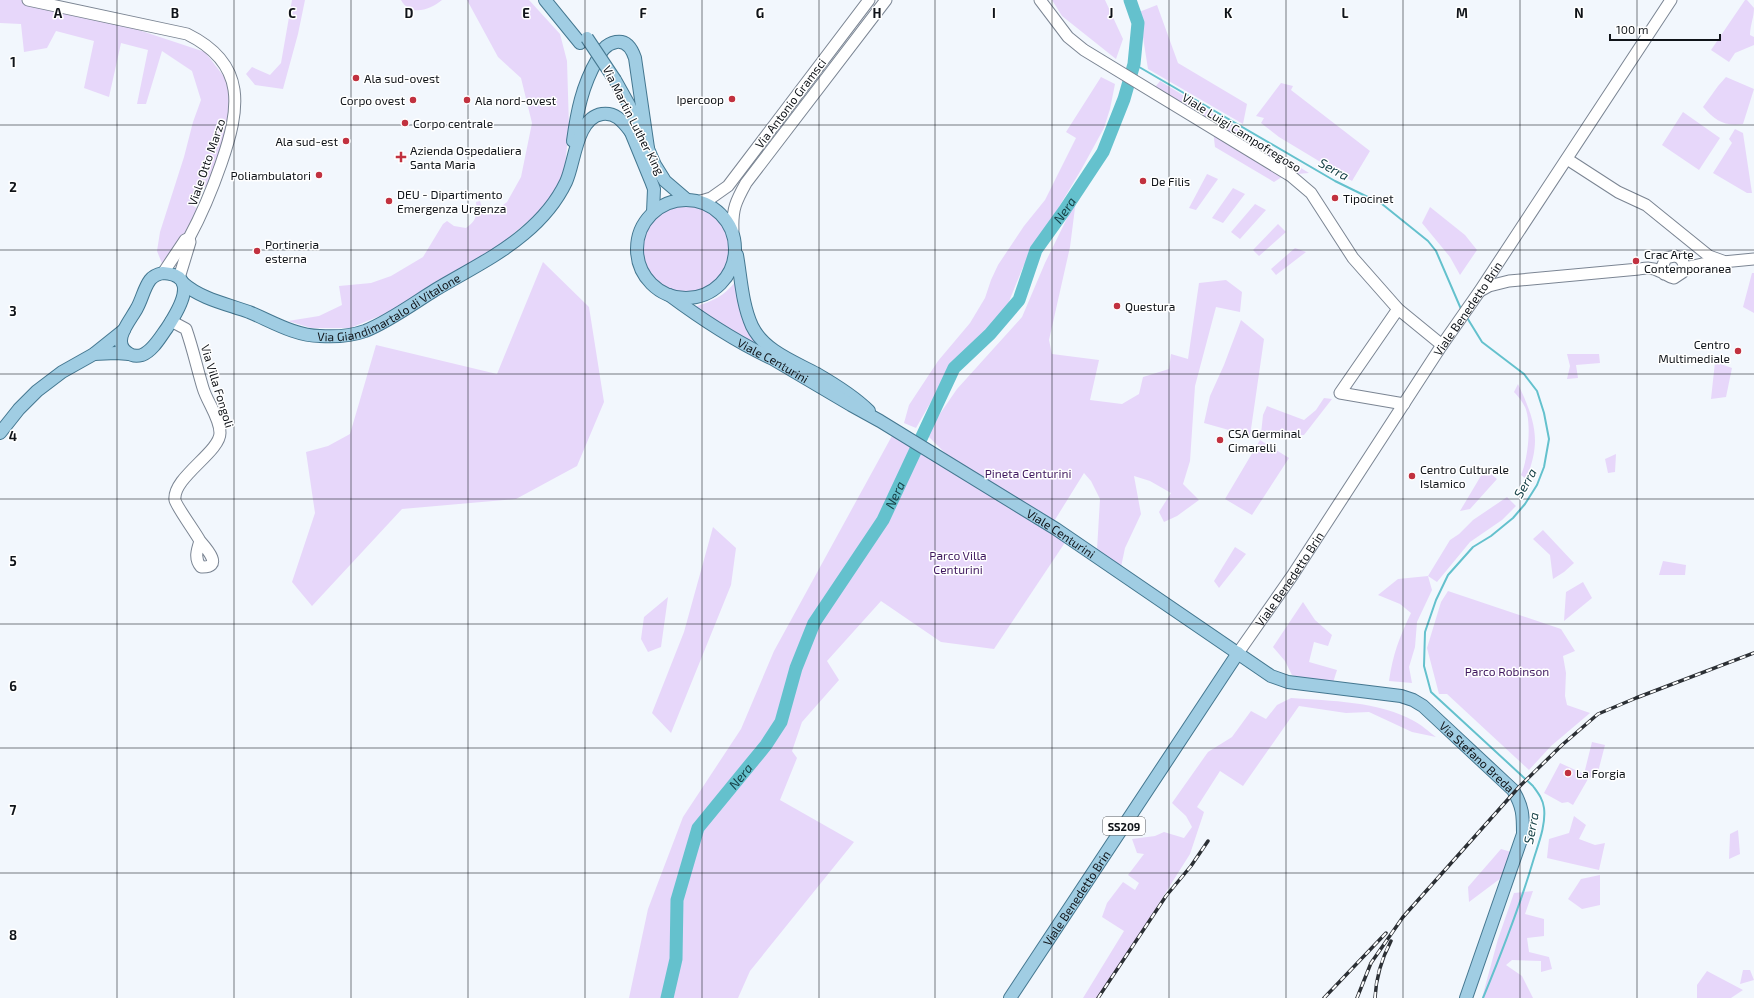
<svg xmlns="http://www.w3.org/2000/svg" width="1754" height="998" font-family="'Exo 2',sans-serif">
<rect width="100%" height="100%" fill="#f2f7fd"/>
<path fill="#e7d7fa" d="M0,0H48L205,52L225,78L234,108L226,140L208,185L199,190L193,206L199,209L196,218L163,266L157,251L160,232L184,157L193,122L201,100L192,71L162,51L146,104H137L148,50L121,43L109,97L84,88L94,41L56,31L47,48L24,52L21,24L0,23Z
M292,0H305L298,34L283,89L255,85L246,74L252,67L270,75L281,63Z
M401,0H442C430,10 410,17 401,0Z
M467,0H529L560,34L567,61L569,127L564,176L541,210L478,264L417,301L350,328H311L288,321L319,316L342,305L339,286L371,283L391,276L423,257L443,224L447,221L454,226L466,228C477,220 477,216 476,202L480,201L484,215L493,213L507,202L521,177L532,123L521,78L498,57Z
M1052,0H1105L1123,39L1116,59L1062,16Z
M1745,0H1747L1754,8C1754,18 1750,25 1750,35L1754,37V45L1735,53L1729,62L1711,50Z
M1157,5L1178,63L1247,104L1243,124L1148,69L1139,12Z
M1101,77L1115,84L1110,109L1104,128L1081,170L1023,267L1004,314L948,372L916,428L904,423L909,405L938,361L970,323L985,298L991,280L998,265L1024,226L1045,200L1076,138L1066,132Z
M1726,77L1754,89L1743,124C1723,126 1716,121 1703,107L1718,86Z
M1160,81L1309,173L1285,175L1274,182L1215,147L1213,130L1149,95Z
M1281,83L1293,86L1291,90L1370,151L1352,181L1279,137L1261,123L1264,118L1256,116Z
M1683,112L1720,138L1699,170L1662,145Z
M1735,129L1743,133L1752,193H1747L1713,173L1732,143L1729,139Z
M1207,174L1218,179L1196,210L1189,208Z
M1233,188L1245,194L1223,223L1212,218Z
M1076,200L1070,247L1049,340L1052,354L1099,360L1090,400L1122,404L1139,394L1143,377L1169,369L1171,354L1188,359L1199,283L1226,280L1242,292L1240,312L1216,307L1195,386L1190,461L1183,484L1199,500L1177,516L1164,522L1159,512L1171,493L1150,481L1134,476L1141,514L1125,548L1121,567L1097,550L1100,499L1091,481L1084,473L1053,523L951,459L926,434L957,389L1022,317L1045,263Z
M1255,204L1266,210L1240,239L1231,232Z
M643 248a44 44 0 1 1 88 0a44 44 0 1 1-88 0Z
M1430,207L1465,235L1477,250L1460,275L1450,257L1422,223Z
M1278,224L1286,232L1259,256L1253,250Z
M1295,248L1306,252L1276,275L1271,269Z
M543,262L589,307L604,402L577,466L516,499L402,509L312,606L292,582L315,513L306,452L328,446L350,434L376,345L497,374Z
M1752,273H1754V313L1743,307Z
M736,281C740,310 742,323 760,347L694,307C713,301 723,297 736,281Z
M1241,320L1264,339L1250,436L1204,423L1210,396L1224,365Z
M1567,354H1599L1600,363L1576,365L1578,378L1567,379L1570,366Z
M1715,362L1732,368L1726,397L1711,399Z
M1518,384C1535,420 1542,441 1526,479L1521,475C1528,459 1532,423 1525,407C1522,401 1518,396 1514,392Z
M1324,398L1332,399L1304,435L1261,434L1263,415L1267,406L1304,420L1316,410Z
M893,434L1066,541L994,649L941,642L881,601L827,661L839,680L802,722L792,751L797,758L780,800L854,842L750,971L738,998H629L648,909L683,817L741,729L774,651Z
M1260,440L1289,458L1252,515L1225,499Z
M1616,454L1615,472L1608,473L1605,459Z
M1485,469L1497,479L1470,509L1460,511Z
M1507,497L1516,506L1502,520L1470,542L1437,582L1428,576L1432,590L1417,622L1415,647L1409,667L1412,683L1389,681C1393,654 1399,638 1411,613L1400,604L1378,595L1398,579L1428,576L1450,540L1459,534L1473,520Z
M713,527L736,548L731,585L671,733L652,713L684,632Z
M1543,530L1574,563L1564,572L1553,579L1550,555L1533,539Z
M1235,547L1246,554L1219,588L1214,581Z
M1663,561L1686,565L1685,575H1659Z
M1583,582L1592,598L1564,621L1566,592Z
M1448,591L1561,629L1575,651L1563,656L1566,673L1565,696L1567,705L1590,713L1551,746L1529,770L1447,694H1439L1427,648L1441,602Z
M668,597L661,647L648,652L641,639L644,617Z
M1303,602L1315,620L1332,635L1328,646L1314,642L1309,662L1337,670L1331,689L1292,675L1285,661L1273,647Z
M1291,698C1330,701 1379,701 1414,721C1422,725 1429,732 1436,737L1412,732L1369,712L1346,713L1299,706L1243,786L1220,771L1197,807L1204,812L1190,854L1099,998H1083L1124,931L1102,917L1107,903L1123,882L1135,890L1139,883L1128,875L1144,854L1137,853L1132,839L1155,836L1164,832L1184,838L1192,827L1186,816L1172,803L1208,752L1232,737L1251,711L1266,719L1277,705Z
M1592,742L1605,745L1598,772L1588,779L1573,805L1568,802L1562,803L1544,793L1560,763L1584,774Z
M1574,816L1586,825L1579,839L1595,845L1605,843L1599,870L1547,858L1549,839L1569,833Z
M1738,830L1740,854L1729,859L1730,834Z
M1501,849L1511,852L1501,878L1469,902L1468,887Z
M1600,875V905L1582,909L1568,899L1581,879Z
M1533,891L1525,914L1544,919V936L1527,938L1529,952L1549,957L1552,969L1541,972V961L1512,960L1506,965L1522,976L1533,998H1482L1498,939L1514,893Z
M1743,970H1750L1754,980L1740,984Z
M1707,971L1743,990L1731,998H1697V985Z"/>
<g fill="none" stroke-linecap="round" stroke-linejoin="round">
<path stroke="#64c1cd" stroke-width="2" d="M1134,64L1335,181L1382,204L1428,241L1436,251L1461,309
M1466,316L1482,342L1524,374L1537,391L1544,413L1549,439L1544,467L1537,485L1525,504L1513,518L1491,536L1473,547L1448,575L1436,600L1425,632L1424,666L1431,692L1533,786C1538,793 1543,799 1544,808C1546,824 1539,842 1534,858C1520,906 1502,952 1483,998"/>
<path stroke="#64c1cd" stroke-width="13" id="s1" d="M667,998L676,959L677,900L698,828L766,745L781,722L796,668L814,623L883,520L954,368L990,334L1019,300L1036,250L1064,211L1103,152L1124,99L1134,64L1138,23L1130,0"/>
<g stroke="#7b8593" stroke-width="13">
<g id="secondary">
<path d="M28,0L187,34C248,64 240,109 221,164C212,190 202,214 189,238L185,240L163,273"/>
<path d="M1040,0L1068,37L1084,50L1291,176L1311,193L1353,258L1398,309L1442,345"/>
<path d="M1567,159L1618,192L1646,205L1709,256L1723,261"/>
<path d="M701,201L711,198L728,186L869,0"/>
<path d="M733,230C732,209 736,201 746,183L886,0"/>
<path d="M1684,268L1702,264L1754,259"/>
<path d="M179,278L190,242L189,238"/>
<path d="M1480,291L1489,286L1509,281L1639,269C1646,268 1652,267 1659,271C1665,273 1668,277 1674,278L1683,272C1685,264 1683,258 1675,256L1666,258L1662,267L1664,274"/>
<path d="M1398,309L1340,393L1404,404"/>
<path d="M171,321L186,329C193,349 197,368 203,388C207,402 220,418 220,433C220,452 172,478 175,500C176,506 196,533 200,541C197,550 194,559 201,567C224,568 207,549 200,541"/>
<path id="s2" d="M1238,653L1292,576L1442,345L1479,292L1671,0"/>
</g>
</g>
<g stroke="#447790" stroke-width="14">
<g id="primary">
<path d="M545,0L580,43"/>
<path d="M615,80L629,105L655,165L665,181L686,199"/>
<path d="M628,125L651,181L654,189L653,212"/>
<path d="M573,141C577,112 582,86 597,60C601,52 605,44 616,42C627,40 632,49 635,58L648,148"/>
<circle cx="686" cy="249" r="49"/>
<path d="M737,255C741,278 742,304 752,326C764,351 795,362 817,374C836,385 854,396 869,411"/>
<path d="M163,273C201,275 178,311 167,328C161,336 153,351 142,355C138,356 132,356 128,353C110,342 131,320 137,308C142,299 144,288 150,280C153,276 158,274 163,273Z"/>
<path id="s3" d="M183,283C201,299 227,304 249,312C271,321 295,336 320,336C335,337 351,336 365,331C388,322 414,303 435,290C465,272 498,256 524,234C542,219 556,203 566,182C575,163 576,118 602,114C616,112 623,122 631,132"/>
<path id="s4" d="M669,295C700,318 738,343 773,359L851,405L880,421L1056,529L1271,676L1288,682L1401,696L1413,700L1423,706L1513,790C1523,807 1523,815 1523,834L1466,998"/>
<path d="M94,354L116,353L129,354"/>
<path d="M0,433L19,409L37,391L62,372L94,354L124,330"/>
<path id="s5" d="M1010,998L1238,653"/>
</g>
</g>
<use href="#secondary" stroke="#fff" stroke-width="11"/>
<use href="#primary" stroke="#a0cde3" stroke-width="12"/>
<g stroke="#2c3035" stroke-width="3.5">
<path id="rail" d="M1098,998L1166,896L1191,866L1208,841
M1324,998L1386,933
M1357,998L1371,963L1403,917L1519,787L1562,745L1598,714L1636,698L1754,653
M1375,998C1376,977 1381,960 1391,941"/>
</g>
<use href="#rail" stroke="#fff" stroke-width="2" stroke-dasharray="6" stroke-linecap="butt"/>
<g stroke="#447790" stroke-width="14" stroke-linecap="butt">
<path id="primary-bridge" d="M587,38L615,80"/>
</g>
<use href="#primary-bridge" stroke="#a0cde3" stroke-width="12"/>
</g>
<path fill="none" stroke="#101419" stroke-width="1" stroke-opacity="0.55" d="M117,0V998M234,0V998M351,0V998M468,0V998M585,0V998M702,0V998M819,0V998M935,0V998M1052,0V998M1169,0V998M1286,0V998M1403,0V998M1520,0V998M1637,0V998M0,125H1754M0,250H1754M0,374H1754M0,499H1754M0,624H1754M0,748H1754M0,873H1754"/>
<g fill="#c1313f" stroke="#fff" stroke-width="1.5">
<circle cx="356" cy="78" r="4"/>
<circle cx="732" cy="99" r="4"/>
<circle cx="413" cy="100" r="4"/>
<circle cx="467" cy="100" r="4"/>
<circle cx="405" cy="123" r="4"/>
<circle cx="346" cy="141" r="4"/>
<path d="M399 151h4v4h4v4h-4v4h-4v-4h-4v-4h4z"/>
<circle cx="319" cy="175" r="4"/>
<circle cx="1143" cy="181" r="4"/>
<circle cx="1335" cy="198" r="4"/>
<circle cx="389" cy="201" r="4"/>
<circle cx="257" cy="251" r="4"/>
<circle cx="1636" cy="261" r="4"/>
<circle cx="1117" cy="306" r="4"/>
<circle cx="1738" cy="351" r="4"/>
<circle cx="1220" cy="440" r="4"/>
<circle cx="1412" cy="476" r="4"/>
<circle cx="1568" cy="773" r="4"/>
</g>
<g text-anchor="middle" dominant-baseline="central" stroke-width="3" stroke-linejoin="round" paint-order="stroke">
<rect fill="#fff" stroke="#585a5e" stroke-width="1" x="1103" y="817" width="42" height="18" rx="3"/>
<g font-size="11" font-weight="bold" fill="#101419">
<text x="1124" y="826">SS209</text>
</g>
<g font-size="12" fill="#101419" stroke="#fff" text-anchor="start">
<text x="364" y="78">Ala sud-ovest</text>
<text x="724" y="99" text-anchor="end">Ipercoop</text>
<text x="405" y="100" text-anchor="end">Corpo ovest</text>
<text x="475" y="100">Ala nord-ovest</text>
<text x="413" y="123">Corpo centrale</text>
<text x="338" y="141" text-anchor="end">Ala sud-est</text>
<text x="410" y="150">Azienda Ospedaliera<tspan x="410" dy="14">Santa Maria</tspan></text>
<text x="311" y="175" text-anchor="end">Poliambulatori</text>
<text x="1151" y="181">De Filis</text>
<text x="397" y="194">DEU - Dipartimento<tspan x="397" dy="14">Emergenza Urgenza</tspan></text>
<text x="1343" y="198">Tipocinet</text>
<text x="265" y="244">Portineria<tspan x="265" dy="14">esterna</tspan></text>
<text x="1644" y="254">Crac Arte<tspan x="1644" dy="14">Contemporanea</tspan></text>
<text x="1125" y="306">Questura</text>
<text x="1730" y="344" text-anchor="end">Centro<tspan x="1730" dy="14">Multimediale</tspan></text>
<text x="1228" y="433">CSA Germinal<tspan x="1228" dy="14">Cimarelli</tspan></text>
<text x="1420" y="469">Centro Culturale<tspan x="1420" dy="14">Islamico</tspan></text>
<text x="1576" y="773">La Forgia</text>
</g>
<g font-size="12" fill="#101419" stroke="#fff">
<text transform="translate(790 103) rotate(-53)">Via Antonio Gramsci</text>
<text transform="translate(634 120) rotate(63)">Via Martin Luther King</text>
<text transform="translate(1242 132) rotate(32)">Viale Luigi Campofregoso</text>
<text transform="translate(206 162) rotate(-71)">Viale Otto Marzo</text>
<text stroke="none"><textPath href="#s3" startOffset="224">Via Giandimartalo di Vitalone</textPath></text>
<text stroke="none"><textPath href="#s2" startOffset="414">Viale Benedetto Brin</textPath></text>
<text stroke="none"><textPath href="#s4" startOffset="123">Viale Centurini</textPath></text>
<text transform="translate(218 386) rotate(73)">Via Villa Fongoli</text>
<text stroke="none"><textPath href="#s4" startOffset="459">Viale Centurini</textPath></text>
<text stroke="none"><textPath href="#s2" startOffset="90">Viale Benedetto Brin</textPath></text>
<text stroke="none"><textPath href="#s4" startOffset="943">Via Stefano Breda</textPath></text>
<text stroke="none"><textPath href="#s5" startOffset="120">Viale Benedetto Brin</textPath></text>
</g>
<g font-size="12" fill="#40195f" stroke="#fff">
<text x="1028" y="473">Pineta Centurini</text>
<text x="958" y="555">Parco Villa<tspan x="958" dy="14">Centurini</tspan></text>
<text x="1507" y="671">Parco Robinson</text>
</g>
<g font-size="13" font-style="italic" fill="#164147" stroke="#fff">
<text transform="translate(1334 169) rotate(29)">Serra</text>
<text stroke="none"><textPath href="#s1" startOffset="901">Nera</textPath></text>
<text transform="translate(1525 483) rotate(-60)">Serra</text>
<text stroke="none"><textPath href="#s1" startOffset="565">Nera</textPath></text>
<text stroke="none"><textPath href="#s1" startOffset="241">Nera</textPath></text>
<text transform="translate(1531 828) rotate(-79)">Serra</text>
</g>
</g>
<g font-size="13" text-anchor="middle" font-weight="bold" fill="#101419" stroke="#fff" stroke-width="3" stroke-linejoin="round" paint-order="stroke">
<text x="58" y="18">A</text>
<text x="175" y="18">B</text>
<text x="292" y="18">C</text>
<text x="409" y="18">D</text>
<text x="526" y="18">E</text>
<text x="643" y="18">F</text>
<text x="760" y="18">G</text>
<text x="877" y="18">H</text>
<text x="994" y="18">I</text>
<text x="1111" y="18">J</text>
<text x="1228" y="18">K</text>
<text x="1345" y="18">L</text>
<text x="1462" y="18">M</text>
<text x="1579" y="18">N</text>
<text x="13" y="67">1</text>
<text x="13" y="192">2</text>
<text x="13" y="316">3</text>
<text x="13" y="441">4</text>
<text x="13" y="566">5</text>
<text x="13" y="691">6</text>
<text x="13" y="815">7</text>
<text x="13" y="940">8</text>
</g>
<path d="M1610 34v6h110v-6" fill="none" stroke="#101419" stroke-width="2"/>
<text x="1616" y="34" font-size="12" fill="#101419" stroke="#ffffff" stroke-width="3" paint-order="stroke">100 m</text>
</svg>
